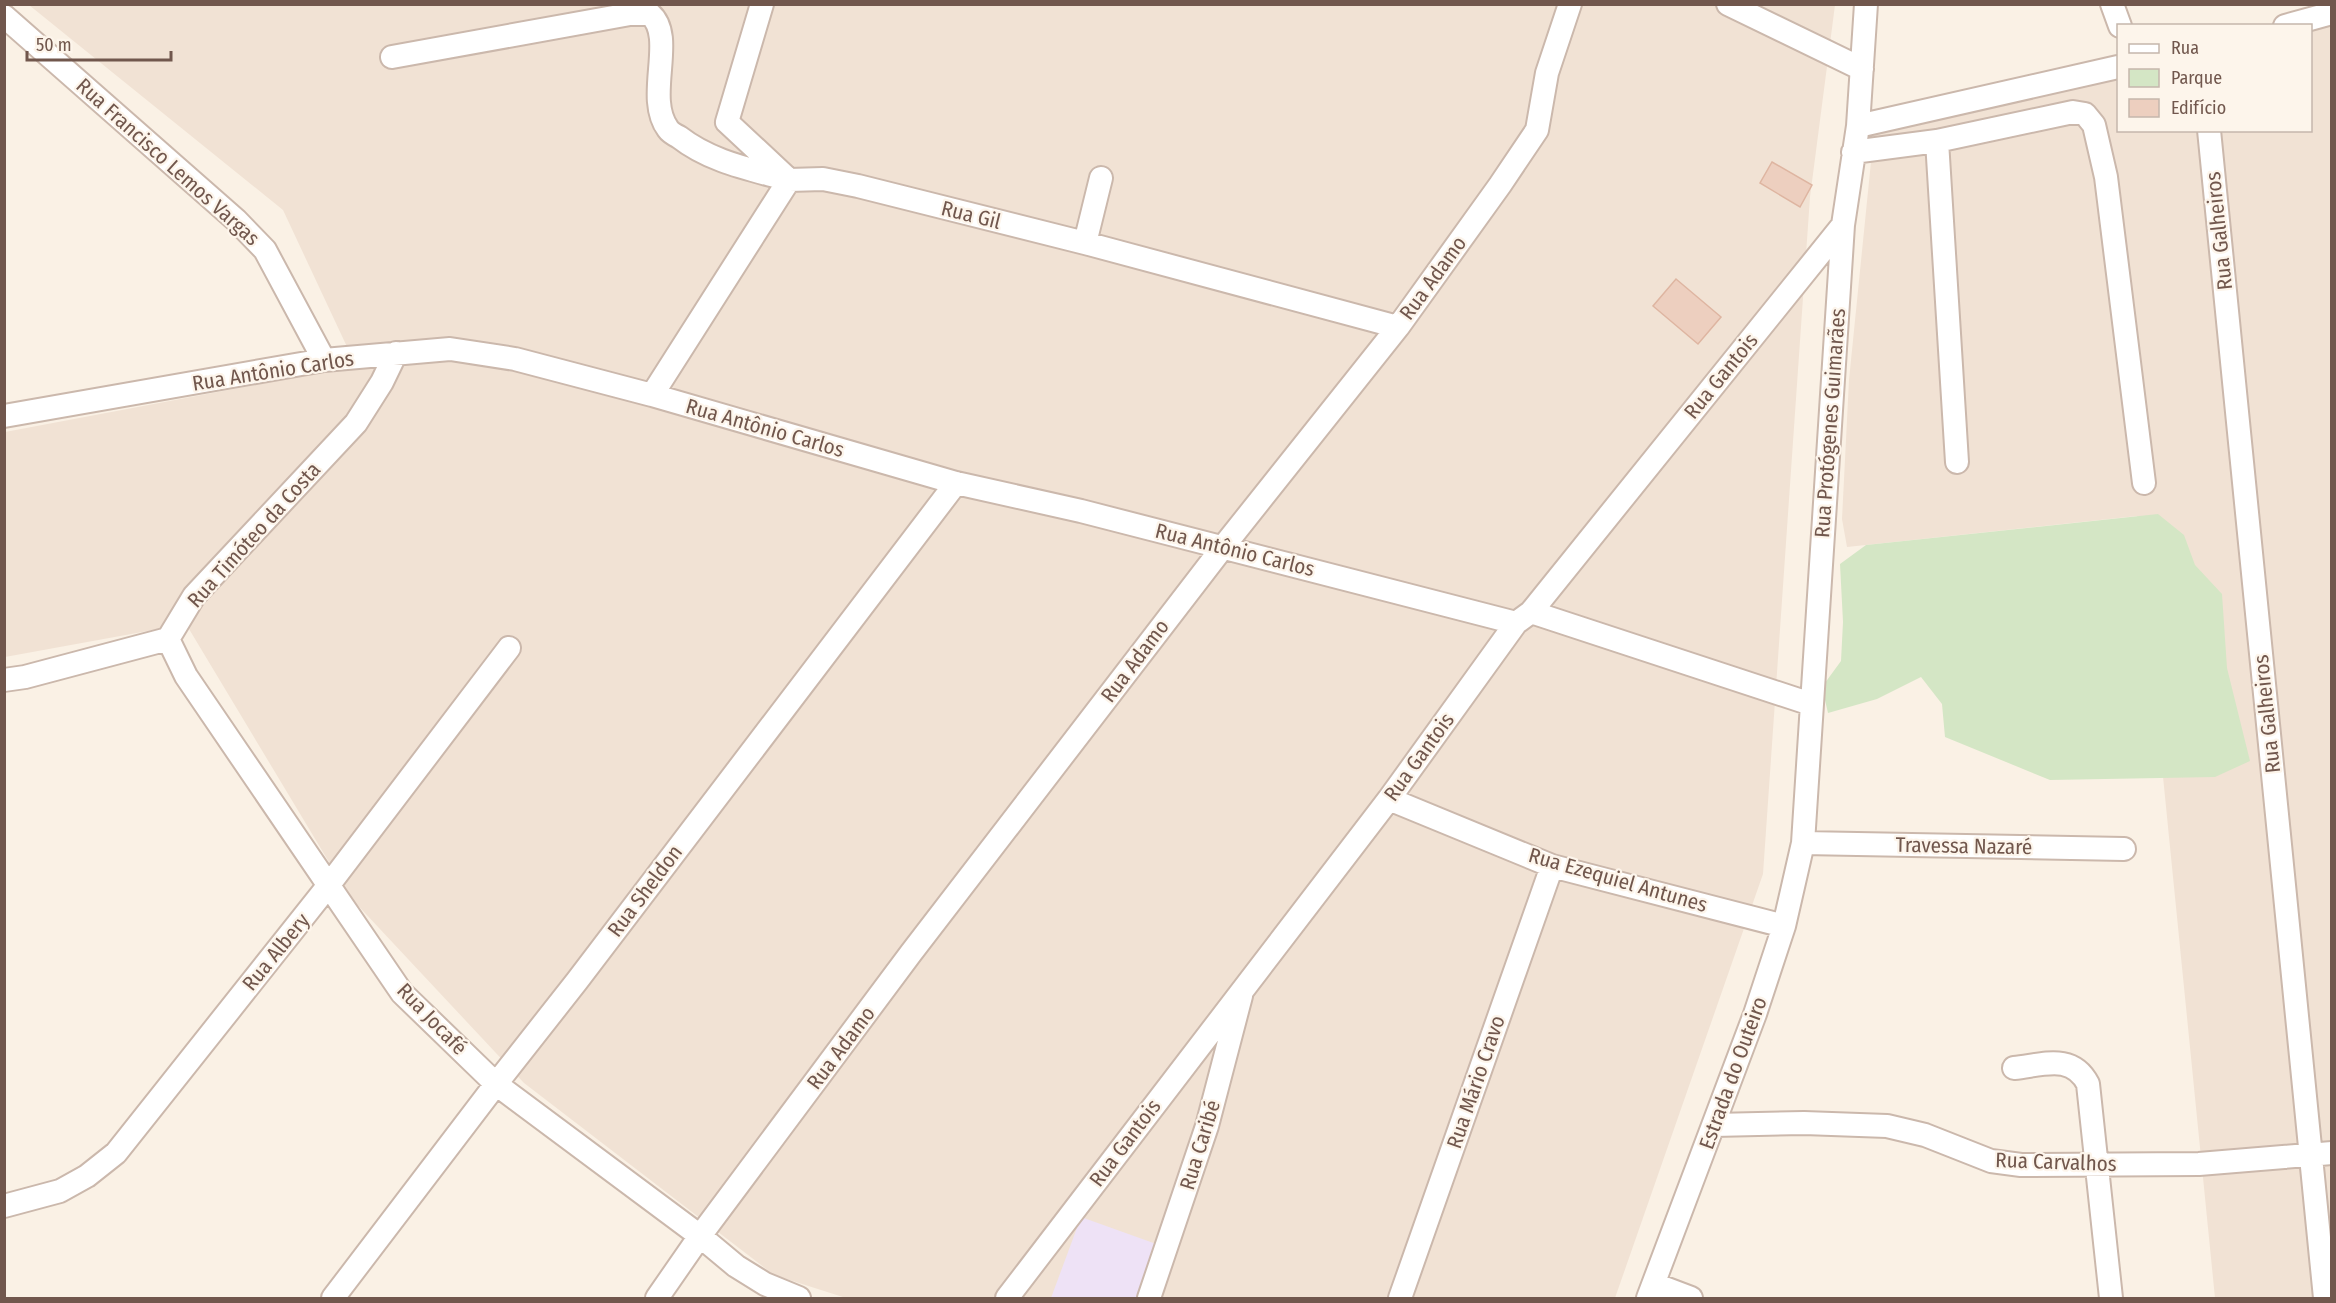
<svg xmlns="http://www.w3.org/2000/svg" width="2336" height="1303" font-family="'Fira Sans Condensed',sans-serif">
<rect width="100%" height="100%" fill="#faf1e5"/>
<path fill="#f1e2d4" d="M29,5H1835L1810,197L1763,874L1615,1298H846L774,1275L524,1083L350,897L186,624L5,657V432L356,366L283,210Z
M2331,23V1298H2215L2137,516L1847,547L1842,519L1849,380L1874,132L1996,107L2118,75V130H2310L2311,28Z"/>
<path fill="#eee2f6" d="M1081,1217L1159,1245L1139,1298H1051Z"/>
<path fill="#d4e6c5" d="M2158,514L2184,535L2195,565L2222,594L2227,668L2250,761L2215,777L2050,780L1945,737L1942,704L1921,677L1877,699L1828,713L1822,687L1841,661L1843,622L1840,564L1866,545Z"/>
<path fill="#edcfbf" stroke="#deb5a1" stroke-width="1.5" d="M1772,162L1812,185L1800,207L1760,183Z
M1676,279L1721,317L1698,344L1653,306Z"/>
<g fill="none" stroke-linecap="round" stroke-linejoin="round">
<g stroke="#cbb8ac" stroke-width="26">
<path id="minor" d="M762,4L727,122L786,177
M1728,4L1862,69
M2112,4L2120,26
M4,16L236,220L265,250L324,360
M2285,26L2332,13
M392,57L630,14H650C677,37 644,97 668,129C670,132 675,135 679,137C711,162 750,169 789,180
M1858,126L2118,67
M2209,130L2325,1298
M1937,141L1957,462
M1853,152L1937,141L2073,112L2085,114L2094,125L2106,177L2144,483
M1085,243L1101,178
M652,395L789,180L823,179L858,186L1085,243L1398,327
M4,416L324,360L450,349L515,359L652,395L956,483L1081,511L1516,623
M1531,612L1811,704
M168,639L186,676L402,993L496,1084L700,1236L736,1266L765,1284L799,1298
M4,680L25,677L168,639L194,596L356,423L382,382L396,353
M1389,799L1552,866L1784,926
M1803,843L2124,849
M2014,1068C2043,1065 2072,1053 2088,1084L2111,1298
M1714,1125L1804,1123L1887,1126L1925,1135L1991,1161L2021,1165L2199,1164L2332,1153
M4,1206L60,1191L87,1176L116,1153L328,886L509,648
M1654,1284L1691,1298
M333,1298L496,1084L577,981L956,483
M657,1298L700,1236L911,953L1223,547L1398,327L1500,185L1537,130L1547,73L1570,4
M1007,1298L1389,799L1516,623L1531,612L1843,225
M1149,1298L1207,1126L1241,996
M1400,1298L1552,866
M1648,1298L1755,1014L1784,926L1803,843L1843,225L1858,126L1866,4"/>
</g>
<use href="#minor" stroke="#fff" stroke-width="22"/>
</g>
<g text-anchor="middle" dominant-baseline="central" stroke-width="4.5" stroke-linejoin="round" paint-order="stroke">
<g font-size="21" fill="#71574d" stroke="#fdf5eb">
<text transform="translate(168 162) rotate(42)">Rua Francisco Lemos Vargas</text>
<text transform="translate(971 215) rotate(14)">Rua Gil</text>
<text transform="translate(2219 231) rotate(-96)">Rua Galheiros</text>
<text transform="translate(1433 278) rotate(-54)">Rua Adamo</text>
<text transform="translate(273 371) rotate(-9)">Rua Antônio Carlos</text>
<text transform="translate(1721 376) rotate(-51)">Rua Gantois</text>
<text transform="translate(1830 423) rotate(-86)">Rua Protógenes Guimarães</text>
<text transform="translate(765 428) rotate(16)">Rua Antônio Carlos</text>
<text transform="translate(254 535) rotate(-48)">Rua Timóteo da Costa</text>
<text transform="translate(1235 550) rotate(14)">Rua Antônio Carlos</text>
<text transform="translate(1135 661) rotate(-53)">Rua Adamo</text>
<text transform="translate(2267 714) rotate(-96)">Rua Galheiros</text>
<text transform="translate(1419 757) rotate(-54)">Rua Gantois</text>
<text transform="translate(1964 846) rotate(1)">Travessa Nazaré</text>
<text transform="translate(1618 880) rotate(16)">Rua Ezequiel Antunes</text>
<text transform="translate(645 891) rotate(-53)">Rua Sheldon</text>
<text transform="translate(276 952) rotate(-51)">Rua Albery</text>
<text transform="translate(432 1019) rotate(46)">Rua Jocafé</text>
<text transform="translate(841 1048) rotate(-53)">Rua Adamo</text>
<text transform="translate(1733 1073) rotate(-70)">Estrada do Outeiro</text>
<text transform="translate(1476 1082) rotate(-71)">Rua Mário Cravo</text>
<text transform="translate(1125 1143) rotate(-53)">Rua Gantois</text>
<text transform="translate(1200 1145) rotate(-73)">Rua Caribé</text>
<text transform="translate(2056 1162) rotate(2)">Rua Carvalhos</text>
</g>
</g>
<rect width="2336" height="1303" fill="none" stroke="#71574d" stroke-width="12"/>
<rect x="2117" y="24" width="195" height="108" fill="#fdf5eb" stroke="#c5b6ac" stroke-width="1.5"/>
<rect x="2129" y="44" width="30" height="9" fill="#ffffff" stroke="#c5b6ac" stroke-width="1.5"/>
<text x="2171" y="54" font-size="18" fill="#71574d">Rua</text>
<rect x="2129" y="69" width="30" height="18" fill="#d4e6c5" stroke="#c5b6ac" stroke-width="1.5"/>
<text x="2171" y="84" font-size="18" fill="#71574d">Parque</text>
<rect x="2129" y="99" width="30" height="18" fill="#edcfbf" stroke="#c5b6ac" stroke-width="1.5"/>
<text x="2171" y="114" font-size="18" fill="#71574d">Edifício</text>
<path d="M27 51v9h144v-9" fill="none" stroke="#71574d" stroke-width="3"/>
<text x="36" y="51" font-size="18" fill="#71574d" stroke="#fdf5eb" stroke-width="4.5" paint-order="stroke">50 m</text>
</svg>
